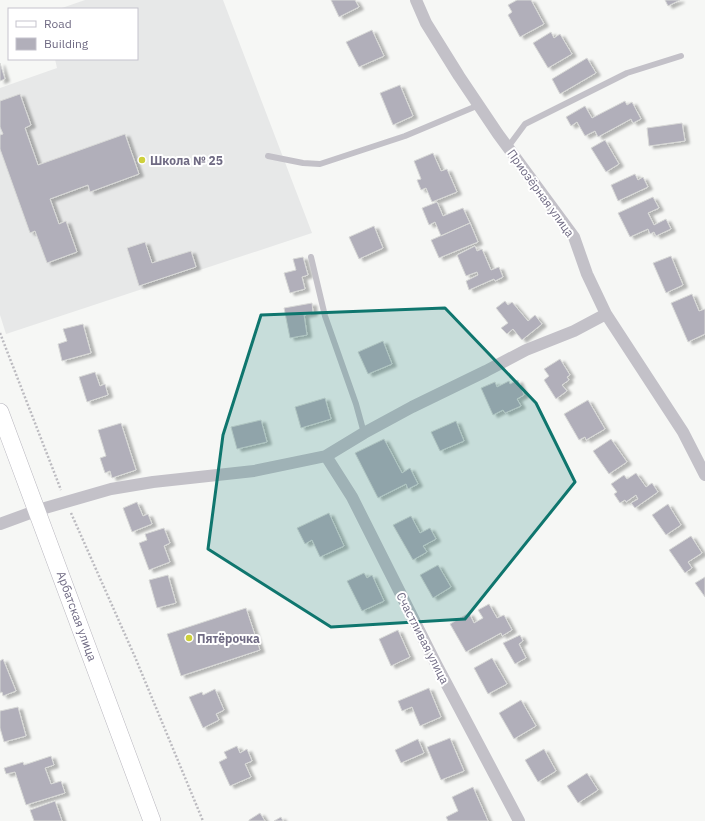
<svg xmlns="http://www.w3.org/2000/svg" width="705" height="821" font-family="'IBM Plex Sans',sans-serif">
<defs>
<filter id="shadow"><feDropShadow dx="4.5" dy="2.5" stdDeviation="1" flood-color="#0004"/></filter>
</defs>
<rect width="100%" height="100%" fill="#f6f7f5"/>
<path fill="#e7e8e8" d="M85,0H223L312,233L6,334L0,315V88L57,68L55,59H137V9H59Z"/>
<path fill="#b1afba" stroke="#d8d9d7" filter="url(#shadow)" d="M331,0H355L359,7L339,17Z
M517,0H531L544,24L520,37L508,15L512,12L508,5Z
M665,0H680L668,6Z
M372,30L384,56L359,67L346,42Z
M551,32L554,38L560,34L572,54L548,68L533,43Z
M587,58L596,73L560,94L552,79Z
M0,63L5,79L0,81Z
M400,85L413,116L393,125L380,93Z
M20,94L31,125L25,128L38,165L125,134L139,174L90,192L88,185L50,199L59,224L66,221L77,252L47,263L35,231L30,233L0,149V135L3,134L0,127V101Z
M625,101L627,105L632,102L641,119L633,123L631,119L598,137L595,131L585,136L577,122L571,126L566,117L585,106L592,118Z
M682,123L685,141L649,146L647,128Z
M605,140L619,164L606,172L591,148Z
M433,153L441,171L447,169L457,192L432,202L426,188L421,190L417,180L421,179L414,161Z
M635,174L638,180L643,177L648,187L618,201L611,185Z
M653,197L659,208L648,213L654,225L666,219L671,229L656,236L654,232L650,234L648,229L630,237L618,213Z
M437,202L443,216L463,208L470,223L441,236L435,222L429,225L422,208Z
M470,223L478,242L439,258L431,240Z
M374,226L383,248L359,259L349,237Z
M145,242L152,263L191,251L196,267L139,286L127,248Z
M475,246L477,251L482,249L491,270L499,267L503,277L495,281L494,279L469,290L466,281L478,275L477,272L466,276L457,255Z
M671,256L683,285L666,293L653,263Z
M303,257L308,275L302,277L305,289L290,293L284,273L296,270L293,259Z
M692,294L699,311L705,309V334L688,342L671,303Z
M505,301L508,305L512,302L528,321L535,315L542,324L522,340L513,329L507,334L501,328L508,323L496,308Z
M312,303L313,313L304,315L307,335L290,338L284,308Z
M83,324L91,353L62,361L58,344L67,341L63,329Z
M383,341L392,364L368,374L358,352Z
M560,359L570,375L567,377L569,380L562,385L567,391L556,399L544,380L549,376L544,369Z
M95,372L100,386L105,384L108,395L87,402L79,377Z
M518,380L524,395L517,399L521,406L505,413L503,410L493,415L481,388L495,382L497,387L509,381L510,384Z
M325,398L331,419L301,428L295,407Z
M588,400L605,429L586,440L585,437L579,440L564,414Z
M261,420L267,442L237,449L231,427Z
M456,421L464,441L440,451L431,432Z
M121,423L136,470L112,478L110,471L105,473L100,458L106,456L98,430Z
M384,439L402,473L410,468L418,484L408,489L406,484L378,498L355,453Z
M611,439L627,462L609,474L593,451Z
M636,473L646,487L652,483L658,492L635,508L631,503L638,499L636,495L626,502L625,500L620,503L614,494L617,492L611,484L624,475L627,479Z
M137,502L143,516L148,514L152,524L132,532L123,508Z
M668,504L681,525L666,535L652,515Z
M329,513L344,546L320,557L312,540L305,544L297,528Z
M411,516L420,533L430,528L436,539L423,546L427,552L413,560L393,525Z
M164,528L170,543L164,546L170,562L149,570L139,543L147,540L145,534Z
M691,536L702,553L688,562L692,568L685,573L669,550Z
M438,565L451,587L433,598L420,575Z
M364,573L367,578L372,575L384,601L362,611L347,581Z
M168,575L176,603L157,608L149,580Z
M705,577V597L695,583Z
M489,604L497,618L504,615L512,630L502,636L501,633L466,652L450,624L469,613L474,623L483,618L478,610Z
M246,608L260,650L181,676L167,634Z
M398,630L410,657L391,666L379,639Z
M520,635L523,641L519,644L526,658L515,664L503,643Z
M492,658L507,684L488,694L474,668Z
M3,659L16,691L3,696L2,692L0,693V661Z
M429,688L441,717L420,726L412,707L402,711L398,701Z
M215,689L224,710L216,714L219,720L203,728L189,697L202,692L203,695Z
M521,700L536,726L514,739L499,713Z
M18,707L26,736L4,742L0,728V711Z
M450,738L464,771L441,780L427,747Z
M418,739L424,753L401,763L395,750Z
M237,746L240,753L247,749L252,761L245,764L251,777L230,786L219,762L227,758L224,752Z
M544,749L556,771L538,782L525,760Z
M51,756L54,765L45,768L51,784L61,781L65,793L26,805L15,772L6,774L4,768L23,762L24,765Z
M587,773L598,790L578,803L567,786Z
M473,787L488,821H448L446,817L458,811L452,797Z
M55,801L62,821H34L30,810Z
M260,813L265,821H249V820Z
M281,817L283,821H274Z"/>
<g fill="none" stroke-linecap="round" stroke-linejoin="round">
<g stroke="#b8b6be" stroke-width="18">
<path id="secondary" d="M0,412L152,821"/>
</g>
<path stroke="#bcbbc0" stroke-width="2.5" stroke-dasharray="2 2" stroke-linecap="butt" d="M0,333L61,490
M71,513L135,657L203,821"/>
<path stroke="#c3c1c8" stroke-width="6" d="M508,147L525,124L627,73L681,56
M268,156L303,163L320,164L405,136L479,105
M311,257L325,316L356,404L364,433"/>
<path stroke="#c3c1c8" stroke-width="12" d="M416,0L426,23L459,76L498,134L574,237L587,274L606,314L683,432L705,475
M326,456L352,497L436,664L519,821
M0,524L38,510L111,489L153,482L254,471L326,456L364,433L412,407L486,371L526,350L574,331L606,314"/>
<use href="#secondary" stroke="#fff" stroke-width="17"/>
</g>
<path fill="#0f766e" fill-opacity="0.2" stroke="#0f766e" stroke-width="3" stroke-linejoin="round" d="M445,308L536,403L575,482L465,619L331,627L208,549L223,435L261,315Z"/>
<g fill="#ced03c" stroke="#fff" stroke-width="1.5">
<circle cx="142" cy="160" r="4"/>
<circle cx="189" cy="638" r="4"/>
</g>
<g text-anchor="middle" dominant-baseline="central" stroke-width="4" stroke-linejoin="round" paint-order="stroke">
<g font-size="12" font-weight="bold" fill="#6f6a83" stroke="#fff" text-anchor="start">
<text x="150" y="160">Школа № 25</text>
<text x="197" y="638">Пятёрочка</text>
</g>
<g font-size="12" fill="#6f6a83" stroke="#fff">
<text transform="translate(541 193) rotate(54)">Приозёрная улица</text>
<text transform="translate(77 616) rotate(70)">Арбатская улица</text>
<text transform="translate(423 638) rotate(63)">Счастливая улица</text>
</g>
</g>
<rect x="8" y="8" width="130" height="52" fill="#ffffff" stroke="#c5c3cd"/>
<rect x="16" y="21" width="20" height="6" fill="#ffffff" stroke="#c5c3cd"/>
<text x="44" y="28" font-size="12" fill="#6f6a83">Road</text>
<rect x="16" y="38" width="20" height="12" fill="#b1afba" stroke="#c5c3cd"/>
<text x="44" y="48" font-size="12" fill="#6f6a83">Building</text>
</svg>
